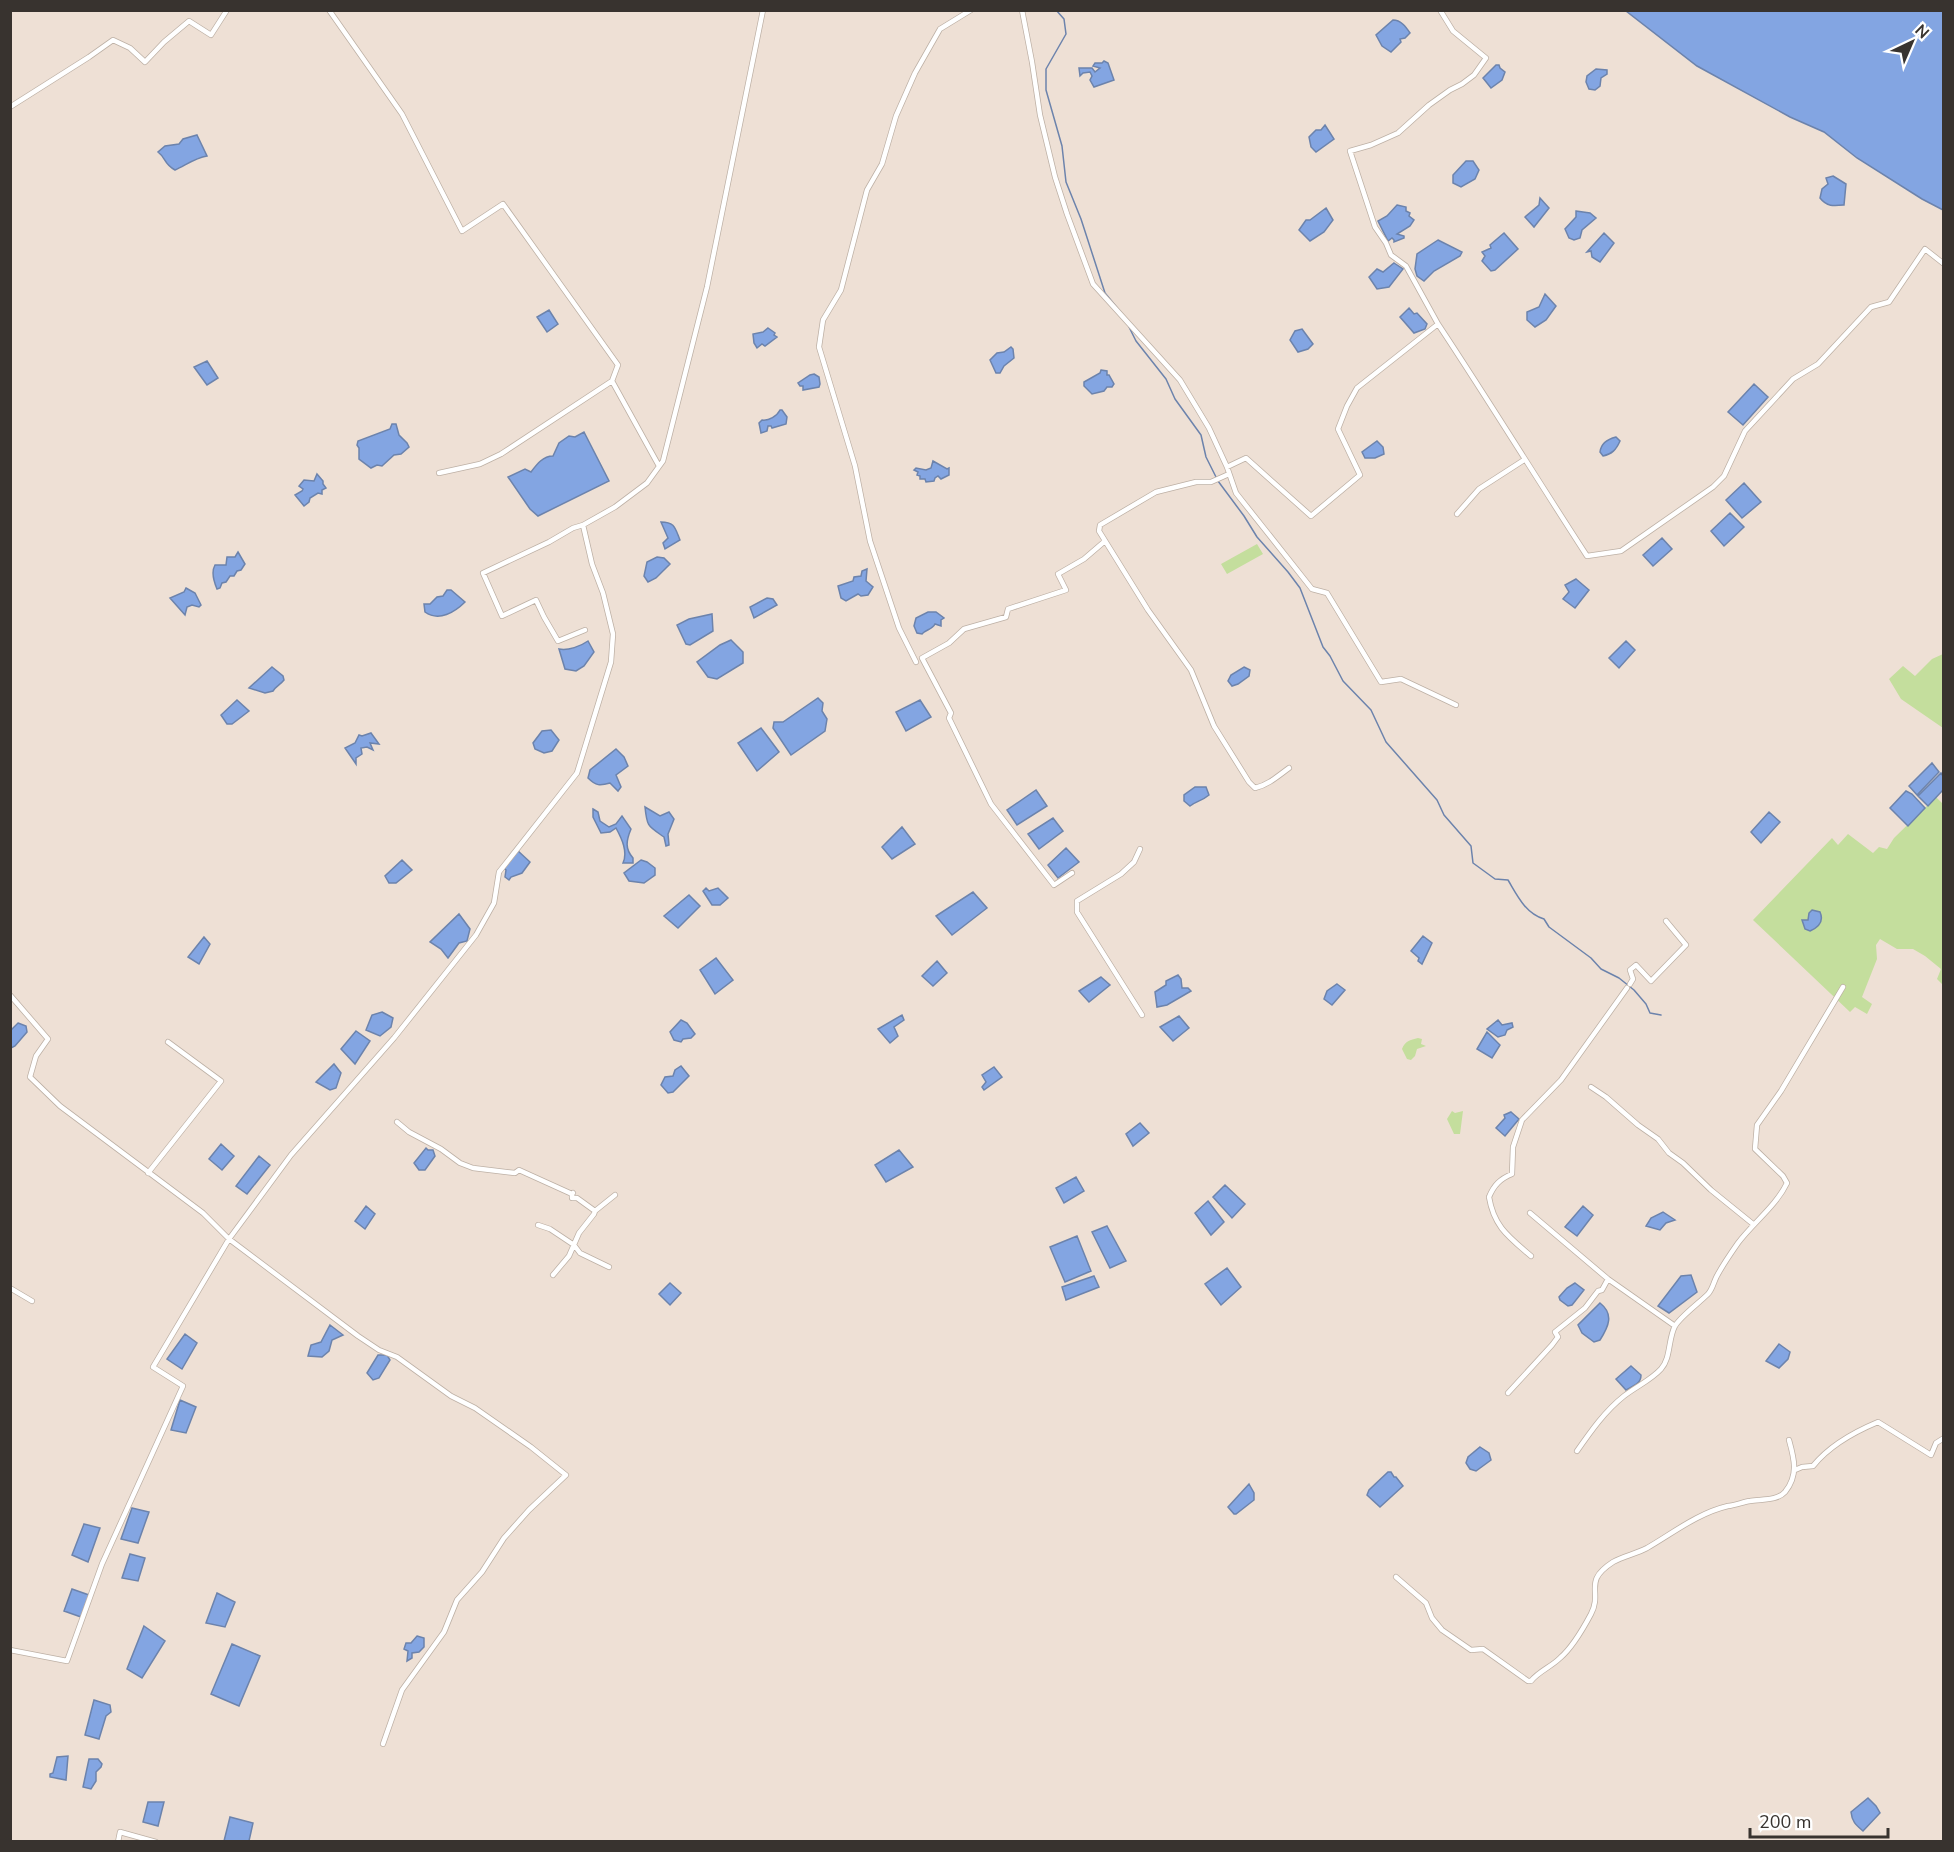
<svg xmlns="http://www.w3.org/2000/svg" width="1954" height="1852" font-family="'Nunito Sans',sans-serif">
<rect width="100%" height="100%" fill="#eee0d5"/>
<path fill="#c4de9d" d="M1257,544L1263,554L1227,574L1221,564Z
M1943,654V728L1901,699L1889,679L1903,666L1915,676L1932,659Z
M1936,797L1943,804V985L1937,979L1941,969L1925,956L1913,949H1897L1880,939L1876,945L1877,959L1862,997L1872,1004L1867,1014L1855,1007L1850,1012L1753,920L1832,838L1838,845L1848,834L1873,853L1879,847L1887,849L1894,838Z
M1418,1038L1422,1039L1421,1044L1426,1046L1417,1049L1415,1056L1411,1060L1407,1059L1402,1049C1405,1041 1410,1040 1418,1038Z
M1452,1111L1455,1113L1463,1111L1460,1134H1454L1447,1119Z"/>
<path fill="#83a5e2" stroke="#6c83ac" stroke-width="1.5" d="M1626,11H1943V210L1922,199L1857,158L1824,132L1790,117L1697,66Z
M1393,20C1401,20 1406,27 1410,33L1405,38L1400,39L1401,42L1391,52L1382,46L1376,35Z
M1104,61L1108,63L1114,80L1094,87L1090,80L1092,76L1090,72L1083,73L1080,76L1079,68H1092L1095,72L1100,68L1093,66L1095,63H1102Z
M1496,65H1499L1500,68L1505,72L1502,80L1491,88L1483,78Z
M1596,69L1607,70V74L1601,78L1600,86L1595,90L1589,89L1586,82L1587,76Z
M1325,125L1334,139L1316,152L1311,147L1309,137L1316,130H1321Z
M197,135L207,156C195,158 186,165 175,170C163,163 167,159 158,152L165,146L179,144L183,139Z
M1466,161H1473L1479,170L1475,179L1461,187L1453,183V175Z
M1833,176L1846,184L1844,205C1834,206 1827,207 1820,198L1822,189L1828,184L1826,178Z
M1540,198L1549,208L1534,227L1525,217L1539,205Z
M1397,205L1406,207V211L1410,213L1409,216L1414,220L1410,226L1397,234L1404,236V238L1394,242V240L1392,238L1388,241L1378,221L1387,216Z
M1326,208L1333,220L1324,232L1310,241L1299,230L1306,220H1310Z
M1576,211L1590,213L1596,218L1582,230L1580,238L1574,240L1569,238L1565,229L1576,217Z
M1504,233L1518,249L1495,270L1491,271L1482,261L1485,256L1482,252L1491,248L1490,245Z
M1604,233L1614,243L1600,262L1592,257L1591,251L1587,252Z
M1438,240L1462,252L1460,256L1434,271L1424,281L1417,276L1415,269L1417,254Z
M1394,263L1403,269L1389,287L1377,289L1369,277L1377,269L1383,272Z
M1545,294L1556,306L1546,320L1535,327L1527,320V312L1539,307Z
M1409,308L1414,314L1417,313L1427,324L1425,329L1414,333L1400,317Z
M549,310L558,324L547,332L537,317Z
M768,328L775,333L774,335L777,337L765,346L762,344L757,348L754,343L753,334L763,332Z
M1302,329L1313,344L1308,349L1298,352L1290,340L1295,331Z
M1011,347L1013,349L1014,358L1004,366L1000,373H996L990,360L997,353L1004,352Z
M207,361L218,378L207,385L194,367Z
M1101,370L1107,371V375H1109L1114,384L1112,387H1107L1104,391L1092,394L1084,386V382L1100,373Z
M814,374L819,377L820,384L819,387L803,390V386H800L798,383L810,375Z
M1754,384L1768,397L1743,425L1728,412Z
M780,410H782L787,417L786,424L772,428L771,426H768L767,431L761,433L759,423L762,420C769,421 777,416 780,410Z
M392,424H396L399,435L407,443L409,447L401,454L394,455L382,466L377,465L371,468L359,459V448L357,445L358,441L390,429Z
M584,432L609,481L538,516L530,509L508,477L525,469L531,472C537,464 543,456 553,456L559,443L569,436L575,437Z
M1616,437L1620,441C1616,450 1612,454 1603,456L1600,452C1601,443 1608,439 1616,437Z
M1377,441L1383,447L1384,454L1375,458H1365L1362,452Z
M933,461L947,469L949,468V475L941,479L938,476L935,478L934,481L926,482L925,479H920V476L917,475L918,472L914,470L916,468L926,470L931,468Z
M317,474L323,481V484L326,488L322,490V494L318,493L310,498L309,502L304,506L295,495L302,491L303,489L299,486L304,480L314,481Z
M1744,483L1761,502L1742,518L1726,500Z
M1730,513L1744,527L1724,546L1711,531Z
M661,522C675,522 675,528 680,540L665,549L663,543L668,538Z
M1662,538L1672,549L1653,566L1643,555Z
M238,552L245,564L241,570L237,571L234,576H230L226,582L222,583L220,588L217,589C214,582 211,572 215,565H226L227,557H235Z
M657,557L664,558L670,564L656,578L648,582L644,576L647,562Z
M867,569L866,581L873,587L868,595L861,596L858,594L846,601L841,598L838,586L853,581L854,577L861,576L862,571Z
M1576,579L1589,590L1575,608L1563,599L1569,592L1565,585Z
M186,588L195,593L201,605L199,607L192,605L187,607L185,615L170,598L184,592Z
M447,590H451L465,602C455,612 439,622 425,612L424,604H430L437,597L443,596Z
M767,598L773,599L777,605L754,618L750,607Z
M928,612H936L944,618L941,620V626L935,624C932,630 926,629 922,634L917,633L914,626L916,618Z
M712,614L713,631L690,645L686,644L677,625L689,619Z
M731,640L743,652V663L717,679L708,677L697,662L720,645Z
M588,641L594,652L584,666L576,671L565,669L559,649C568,651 581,646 588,641Z
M1626,641L1635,650L1619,668L1609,658Z
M272,667L283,676L284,680C280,685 276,686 273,691L265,693L249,688Z
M1244,667L1250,670L1249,676L1238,684L1232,686L1228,681L1231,675Z
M818,698L823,703L822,711L827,719L825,731L791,755L773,728L774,722H783Z
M237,700L249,711L232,724H227L221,715Z
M920,700L931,717L906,731L896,712Z
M761,728L779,752L757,771L738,743Z
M551,730L559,740L552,751L544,753L535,749L533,743L542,731Z
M371,733L379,744L370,743L373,750L367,747L361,748L362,754L356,758V764L345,748L355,743L359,735L362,736Z
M616,749L624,757L628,766L616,775L621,787L618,791L610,783C600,786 596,786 588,778L590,770Z
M1932,763L1939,772L1917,795L1909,786Z
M1941,773L1943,776V790L1928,806L1918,796Z
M1195,787H1206L1209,795C1202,801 1196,801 1190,806L1184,801V795Z
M1036,790L1047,806L1017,825L1007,810Z
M1906,791L1912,794L1925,808L1908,826L1890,808Z
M645,807L660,816L669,812L674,819L668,834L669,845L666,846L664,837C648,826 647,827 645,807Z
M593,809L598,812L600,821L609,827L616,824L622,816L631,829C626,841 625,849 633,858V863H623C628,852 622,839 616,828L610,832L601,833L593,817Z
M1769,812L1780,822L1761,843L1751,832Z
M1053,818L1063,831L1039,849L1028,834Z
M902,827L915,844L892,859L882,847Z
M1066,848L1079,862L1058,878L1048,865Z
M517,850L530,862L522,873L511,877L509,880L505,877L506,870L503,867Z
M402,860L412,870L396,883H389L385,876Z
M641,860L647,862L655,868V875L644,883L629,881L624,873Z
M706,888L709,891L718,888L728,898L720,905H712L703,891Z
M973,892L987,908L952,935L936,916Z
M689,895L700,906L678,928L664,916Z
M1812,910L1820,912C1824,921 1819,927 1810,931L1805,929L1802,920H1808L1809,913Z
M459,914L470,929L467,941L459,943L448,958L441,949L430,942Z
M1423,936L1432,943L1422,964L1418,961L1419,958L1411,951Z
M204,937L210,944L199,964L188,957Z
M716,958L733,980L715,994L700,970Z
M937,961L947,973L933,986L922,976Z
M1178,975L1181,979L1182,988H1188L1191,991L1167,1005L1157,1007L1155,992L1166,985V981Z
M1101,977L1110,985L1089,1002L1079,991Z
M1337,984L1345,990L1332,1005L1324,999L1327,991Z
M382,1012L393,1018L391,1027L380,1036L366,1030L372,1015Z
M902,1015L904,1020L894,1027L898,1036L890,1043L878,1029Z
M1179,1016L1189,1028L1173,1041L1160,1027Z
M681,1020L687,1023L695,1034L691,1038L683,1039L681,1042L674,1040L670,1032Z
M1498,1020L1502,1025L1512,1023L1513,1027L1507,1030L1505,1035L1498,1037L1487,1029Z
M18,1023L26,1026L27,1032L15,1046L11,1048V1030Z
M356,1031L370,1041L355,1064L341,1049Z
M1487,1032L1500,1045L1492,1058L1477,1049Z
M334,1064L341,1073L336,1088L330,1090L316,1082Z
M681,1066L689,1076L673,1092L668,1093L661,1085L665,1077L673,1076L675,1070Z
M994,1067L1002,1077L984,1090L982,1087L986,1082L982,1075Z
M1511,1112L1519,1119L1505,1136L1496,1128L1505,1118L1504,1115Z
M1140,1123L1149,1133L1133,1146L1126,1134Z
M221,1144L234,1156L222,1170L209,1159Z
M426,1148L428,1150H433L435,1156L425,1170H419L414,1163Z
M899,1150L913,1167L886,1182L875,1165Z
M259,1156L270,1165L247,1194L236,1186Z
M1076,1177L1084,1191L1064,1203L1056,1188Z
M1225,1185L1245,1204L1232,1218L1213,1197Z
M1208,1201L1224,1222L1211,1235L1195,1213Z
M366,1206L375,1214L365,1229L355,1221Z
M1583,1206L1593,1215L1577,1236L1565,1227Z
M1663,1212L1675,1220L1666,1223L1660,1230L1646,1226L1651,1218Z
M1107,1226L1126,1261L1110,1268L1092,1232Z
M1077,1236L1091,1271L1065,1282L1050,1247Z
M1227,1268L1241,1287L1221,1305L1205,1284Z
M1691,1275L1697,1292L1669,1313L1658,1306L1681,1276Z
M1094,1276L1099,1287L1066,1300L1062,1287Z
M670,1283L681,1293L670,1305L659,1294Z
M1575,1283L1584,1290L1572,1305L1568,1306L1560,1300L1559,1297L1567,1288Z
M1600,1303C1614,1314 1609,1326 1600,1340L1594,1342L1582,1333L1578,1325Z
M330,1325L343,1335L332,1340L329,1351L322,1357L308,1356L311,1345L321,1342Z
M185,1334L197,1343L182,1369L167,1359Z
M1779,1344L1790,1352L1788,1359L1779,1368L1766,1361Z
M378,1355H387L390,1360L379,1378L373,1380L367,1373Z
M1631,1366L1641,1375C1641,1384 1633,1386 1626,1390L1616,1379Z
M180,1400L196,1407L186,1433L171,1430Z
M1480,1447L1489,1453L1491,1460L1476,1471L1470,1469L1466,1463L1468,1457Z
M1388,1472H1391L1394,1477H1396L1403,1486L1380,1507L1367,1495L1369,1490Z
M1249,1484L1254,1493V1500L1236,1514H1234L1228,1507Z
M132,1508L149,1512L138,1543L121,1539Z
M84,1524L100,1528L88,1562L72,1555Z
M130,1554L145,1558L138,1581L122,1578Z
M72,1589L89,1595L81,1617L64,1611Z
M217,1593L235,1602L225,1627L206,1623Z
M144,1626L165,1641L142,1678L127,1669Z
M417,1636L424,1638V1647L419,1652L412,1653V1658L407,1661L408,1651L404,1649L406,1643H411Z
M232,1644L260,1656L239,1706L211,1694Z
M94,1700L110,1705L111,1712L106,1716L99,1739L85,1735Z
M68,1756L66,1780L50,1777V1774L53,1773L57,1757Z
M89,1759H98L102,1764L101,1767L96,1772V1781L91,1789L83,1787Z
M1868,1798L1876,1806L1880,1813L1863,1831C1856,1825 1852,1822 1851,1812Z
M148,1802H164L158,1826L143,1822Z
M230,1817L253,1823L249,1841H224Z"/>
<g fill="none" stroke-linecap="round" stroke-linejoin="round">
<path stroke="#6c83ac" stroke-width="1.5" d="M1056,10L1064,19L1066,34L1046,69V90L1062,146L1066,182L1081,219L1105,293L1123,315
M1129,327L1136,341L1166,379L1175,399L1201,435L1206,457L1216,477
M1218,481L1244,516L1257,537L1288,572L1300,588L1323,647L1330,656L1343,681L1371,710L1386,742L1437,800L1444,815L1471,846L1473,863L1495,879L1508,880C1517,895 1525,913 1544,919L1549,927L1591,958L1601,969L1619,978L1634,990L1646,1004L1650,1013L1661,1015"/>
<g stroke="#bdb0a5" stroke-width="6">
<path id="minor" d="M329,10L402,114L462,231L503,204L618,365L612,381L659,466
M1022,10L1032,62L1040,115L1055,177L1067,214L1093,284L1180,380L1209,428L1227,467L1236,493L1312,589L1327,593L1381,682L1401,679L1456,705
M10,107L89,57L113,40L130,48L145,62L164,42L189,21L211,35L227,10
M1438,324L1406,266L1391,255L1386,243L1375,227L1350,151L1371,145L1398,133L1429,105L1450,90L1462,84L1474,75L1486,58L1453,31L1440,10
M1227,467L1246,458L1311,516L1360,475L1338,429L1347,406L1357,388L1438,324C1489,401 1537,479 1587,556L1621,551L1713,487L1724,476L1745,431L1793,379L1818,364L1871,307L1889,302L1925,249L1944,264
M439,473L480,464L501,454L612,381
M1229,474L1211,482H1196L1156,492L1100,525L1099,531L1148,610L1191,670L1214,726L1249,782L1255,788C1268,785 1278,776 1289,768
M1457,514L1479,489L1524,460
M583,525L573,528L549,542L483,573L502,616L536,600L544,617L558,641L585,630
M916,662L899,628L870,541L855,466L819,347L823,320L841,290L867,190L882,164L896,116L915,73L940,29L971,10
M1140,849L1134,862L1121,874L1077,901V912L1142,1015
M1072,873L1054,885L991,804L949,718L951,713L922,658L949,643L964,629L1006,617L1008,609L1066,590L1058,574L1084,559L1105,541
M1630,984L1633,979L1630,970L1636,965L1651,981L1686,945L1666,921
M10,995L48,1039L36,1056L30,1077L60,1106L203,1213L229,1239L358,1336L379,1350L397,1357L451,1396L475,1408L531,1447L566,1475L529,1510L504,1538L482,1572L457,1600L444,1632L402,1690L383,1744
M1591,1087L1606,1097L1638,1125L1658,1139L1669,1153L1683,1163L1711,1190L1753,1224
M397,1122L409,1132L441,1149L460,1163L473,1168L515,1173L519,1170L572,1194L573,1193
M148,1173L221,1081L168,1042
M572,1194V1198H577L595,1211
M1530,1213L1608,1279L1675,1326
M538,1225L550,1229L574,1245L580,1253L609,1267
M1531,1256C1509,1237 1494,1227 1489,1197C1494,1185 1500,1179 1512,1174L1513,1147L1522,1120L1561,1080L1627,988
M553,1275L569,1256L579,1233L594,1214L595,1211L615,1195
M10,1288L32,1301
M1508,1393L1552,1345L1558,1337L1555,1332L1585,1308L1598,1291L1602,1290L1608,1279
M1577,1451C1591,1431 1605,1411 1624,1396C1637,1386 1651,1380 1661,1369C1671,1358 1668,1339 1675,1326C1681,1316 1699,1303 1708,1294C1713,1289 1714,1280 1718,1274C1724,1263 1731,1253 1738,1243C1753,1223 1776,1206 1787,1183L1783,1176L1755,1149L1757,1125L1781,1091L1843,987
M1795,1470L1802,1467L1813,1466C1830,1445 1854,1432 1878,1422L1931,1455L1936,1443L1944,1438
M1396,1577L1426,1603L1432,1618L1442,1630L1471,1650L1483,1649L1528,1681H1531C1539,1671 1551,1667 1560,1658C1573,1647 1583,1629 1591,1614C1603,1591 1582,1582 1613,1562C1623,1556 1636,1554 1647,1548C1673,1533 1698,1513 1728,1506C1736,1505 1743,1502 1750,1501C1761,1499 1777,1501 1785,1492C1799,1475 1794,1458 1789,1440
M10,1650L67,1661L102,1564L183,1386L153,1367L229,1239L291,1155L394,1038L476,935L494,903L499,872L577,773L611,662L613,634L603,593L592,564L583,525L615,507L647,483L663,461L707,287L763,10
M118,1842L120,1832L156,1842"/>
</g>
<use href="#minor" stroke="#fff" stroke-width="4.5"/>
</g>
<rect width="1954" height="1852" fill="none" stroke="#38332f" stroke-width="24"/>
<g transform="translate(1912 42) rotate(44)" stroke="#ffffff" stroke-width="4.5" paint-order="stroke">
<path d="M0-4.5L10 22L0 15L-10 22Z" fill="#38332f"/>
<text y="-9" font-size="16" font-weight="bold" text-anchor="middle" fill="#38332f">N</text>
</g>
<path d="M1750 1828v9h138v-9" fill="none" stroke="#38332f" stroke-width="3"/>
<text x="1759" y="1828" font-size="18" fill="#38332f" stroke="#ffffff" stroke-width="4.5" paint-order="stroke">200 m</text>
</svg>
